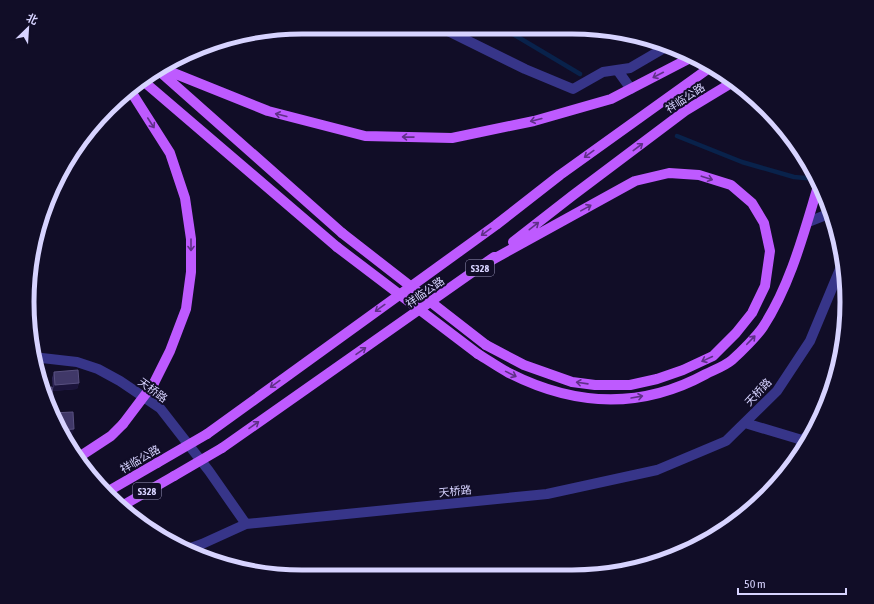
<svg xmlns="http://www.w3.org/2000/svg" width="874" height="604" font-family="'Asap Condensed','Noto Sans SC',sans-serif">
<rect width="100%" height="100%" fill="#110d27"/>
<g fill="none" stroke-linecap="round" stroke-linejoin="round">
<path stroke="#09224b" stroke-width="4.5" d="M506,30L580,74
M677,136L742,162L794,177L817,179"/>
<path stroke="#373589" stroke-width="10" d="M421,29L448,31L525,69L573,89L603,72L630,68L666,47
M227,38L328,27
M618,71L631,89
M808,222L831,213
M33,357L77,362L98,369L120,381L160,408L209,471L246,524L547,494L657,470L726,441L777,391L810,341L843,262
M745,423L802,440
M797,460L802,440L814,430
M185,550L202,544L246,524"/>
<path stroke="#be5aff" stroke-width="10" d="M161,68L268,111L365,136L452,138L534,121L611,99L692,57
M158,70L342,233
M142,80L337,247
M130,90L170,153L185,198L191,239V272L186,309L170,351L154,383
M513,242L572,196L685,111L733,82
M486,345L524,365L572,382L595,385H630L657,379L683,370L713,356L736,333L752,313L765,286L770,251L764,223L752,203L731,185L699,175L669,173L635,181L490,261
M478,354C488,360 498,367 509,373C574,406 640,410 706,374C714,370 725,366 732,360C741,352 757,336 763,327C791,284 804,232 819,183
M207,434L496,225L560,175L712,66
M222,448L494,257
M79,457L111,436L123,424
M105,493L157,463
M120,507L174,476"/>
<path stroke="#be5aff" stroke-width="10" d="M342,233L486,345
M337,247L478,354
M123,424L154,383
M157,463L207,434
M174,476L222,448"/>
</g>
<path fill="#2e2556" d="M54,372L79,383L77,389L53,391L52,378Z"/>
<path fill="#1b143b" d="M79,383L77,389L52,391L55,385Z
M50,407H54L52,413Z
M74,429L72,435L64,436L60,430Z"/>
<path fill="#403868" stroke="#585080" d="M78,370L79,383L55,385L54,372Z
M52,387L54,407H50L43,388Z
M73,412L74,429L60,430L55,424L52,413Z"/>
<defs><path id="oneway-shaft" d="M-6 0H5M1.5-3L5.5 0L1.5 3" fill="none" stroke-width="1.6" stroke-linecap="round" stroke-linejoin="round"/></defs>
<g stroke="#5f3088">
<use href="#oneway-shaft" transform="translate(658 75) rotate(153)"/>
<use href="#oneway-shaft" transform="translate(281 115) rotate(-166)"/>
<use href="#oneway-shaft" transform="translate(536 120) rotate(166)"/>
<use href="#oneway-shaft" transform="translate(151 123) rotate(57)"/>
<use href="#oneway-shaft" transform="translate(408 137) rotate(-179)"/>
<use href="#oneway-shaft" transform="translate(638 147) rotate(-37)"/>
<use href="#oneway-shaft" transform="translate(589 154) rotate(144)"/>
<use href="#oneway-shaft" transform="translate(707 178) rotate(18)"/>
<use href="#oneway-shaft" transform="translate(586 208) rotate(-29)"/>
<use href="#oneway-shaft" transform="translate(534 226) rotate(-38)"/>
<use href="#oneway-shaft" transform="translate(486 232) rotate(144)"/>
<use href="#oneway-shaft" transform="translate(191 245) rotate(90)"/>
<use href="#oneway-shaft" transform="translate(380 308) rotate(144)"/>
<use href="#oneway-shaft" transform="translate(751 340) rotate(-46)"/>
<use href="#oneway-shaft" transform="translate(361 351) rotate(-35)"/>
<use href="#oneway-shaft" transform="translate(707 359) rotate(155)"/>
<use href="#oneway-shaft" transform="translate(511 374) rotate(26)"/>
<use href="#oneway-shaft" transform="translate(582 383) rotate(-172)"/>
<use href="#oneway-shaft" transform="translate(275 384) rotate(144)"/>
<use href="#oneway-shaft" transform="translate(637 397) rotate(-10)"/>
<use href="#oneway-shaft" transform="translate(254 425) rotate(-35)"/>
</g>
<g text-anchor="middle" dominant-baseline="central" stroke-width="4" stroke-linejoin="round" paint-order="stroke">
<g fill="#110d27" stroke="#9c98be" stroke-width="1">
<rect x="466" y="260" width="28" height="16" rx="3"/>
<rect x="133" y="483" width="28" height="16" rx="3"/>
</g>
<g font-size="10" font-weight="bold" fill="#d7d3ff">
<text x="480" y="268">S328</text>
<text x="147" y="491">S328</text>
</g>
<g font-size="11" fill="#d7d3ff" stroke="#110d27">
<text transform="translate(685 98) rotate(-33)">祥临公路</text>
<text transform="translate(425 292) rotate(-35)">祥临公路</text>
<text transform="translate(153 390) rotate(36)">天桥路</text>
<text transform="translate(758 392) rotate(-47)">天桥路</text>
<text transform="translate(140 459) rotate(-30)">祥临公路</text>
<text transform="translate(455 491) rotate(-6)">天桥路</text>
</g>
</g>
<path d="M0 0H874V604H0ZM302 34H572A268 268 0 0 1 840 302V302A268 268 0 0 1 572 570H302A268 268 0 0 1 34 302V302A268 268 0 0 1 302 34Z" fill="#110d27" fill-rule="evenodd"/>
<path fill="none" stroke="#d7d3ff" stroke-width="5" d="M302 34H572A268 268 0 0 1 840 302V302A268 268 0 0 1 572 570H302A268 268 0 0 1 34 302V302A268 268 0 0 1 302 34Z"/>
<g transform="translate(28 28) rotate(25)" stroke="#110d27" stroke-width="3" paint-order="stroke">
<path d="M0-3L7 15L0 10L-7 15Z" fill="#d7d3ff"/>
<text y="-6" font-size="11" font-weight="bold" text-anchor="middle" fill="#d7d3ff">北</text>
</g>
<path d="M738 588v6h108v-6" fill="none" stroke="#d7d3ff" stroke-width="2"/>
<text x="744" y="588" font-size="12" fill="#d7d3ff" stroke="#110d27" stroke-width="3" paint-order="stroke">50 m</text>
</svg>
